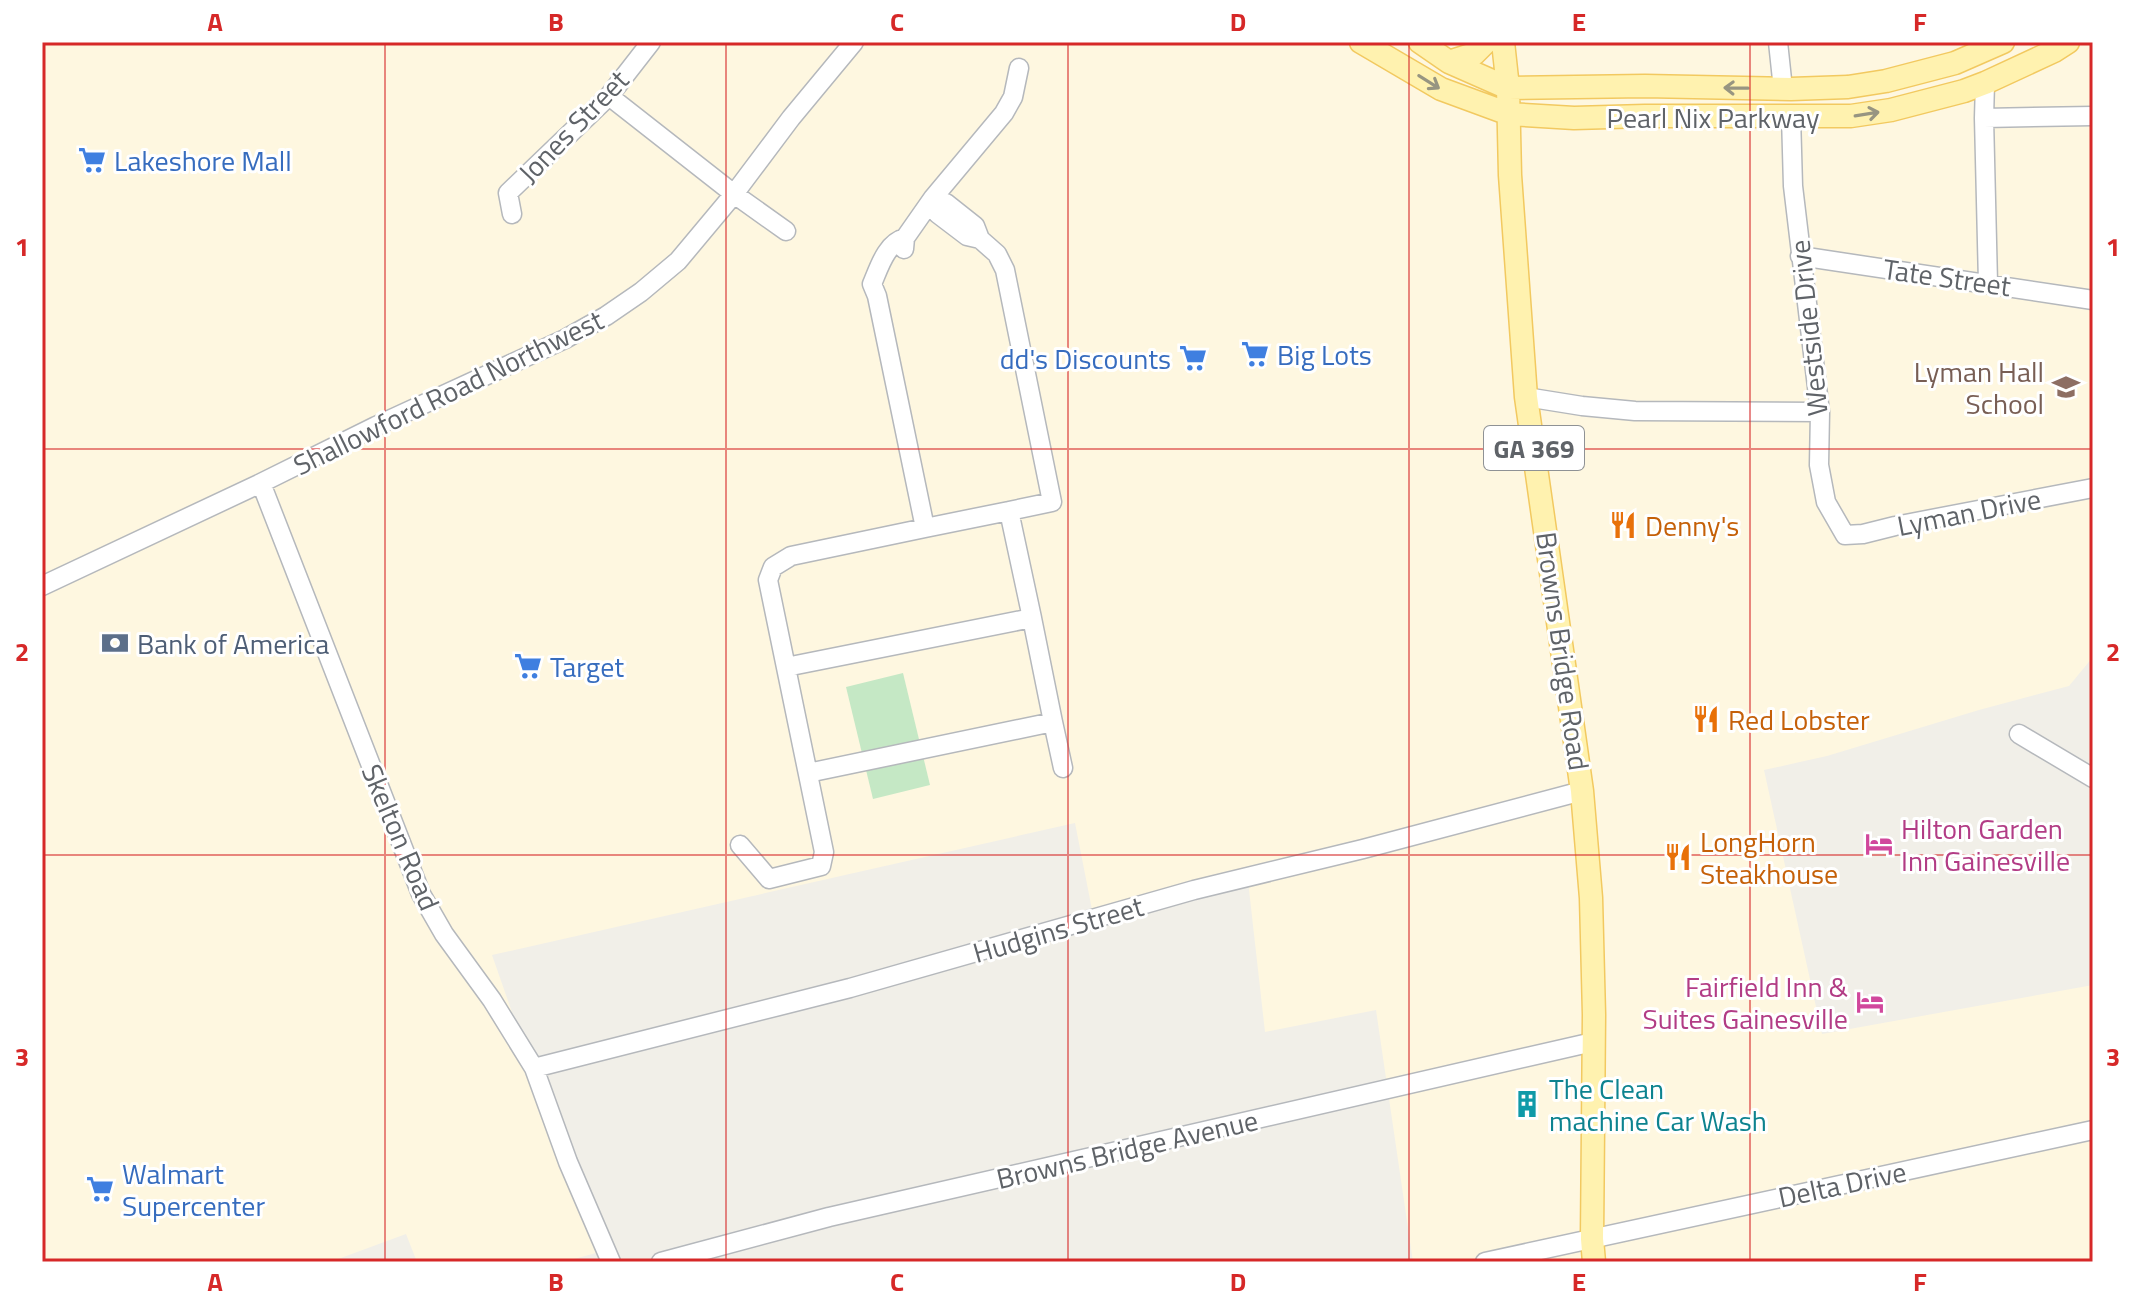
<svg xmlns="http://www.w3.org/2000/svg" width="2135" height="1304" font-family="'Titillium Web',sans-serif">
<rect width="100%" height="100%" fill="#f1efe8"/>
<path fill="#fef7e0" d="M42,42H2093V657L2069,686L1979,710L1827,756L1764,770L1822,1034L2093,985V1262H1413L1376,1010L1265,1032L1248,881L1095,925L1075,823L492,955L596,1253L563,1262H417L406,1234L330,1262H42Z"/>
<path fill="#c5e8c5" d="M903,673L930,785L873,799L846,687Z"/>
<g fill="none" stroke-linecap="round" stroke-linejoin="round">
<g stroke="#b5b8bc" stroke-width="21">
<path id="minor" d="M1778,42L1783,89
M1985,83L1984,118L1988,283
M609,96L734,194L786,231
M1791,116L1793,186L1820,412L1819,465L1826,502L1845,535L1863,534L1895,526L2093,488
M1984,118L2093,116
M933,198L938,203H946L975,226L980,239L997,254L1005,270L1052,502L1009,511L1032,618
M938,203V214L967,236L980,239
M512,214L508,193L609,96L651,42
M904,249L905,238L933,198L1004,113L1013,97L1019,68
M1800,256L2093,300
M1526,397L1582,406L1635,411L1820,412
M261,483L421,894L444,934L492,1000L534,1068L568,1162L611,1262
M925,528L1009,511
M42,586L261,483L376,426L565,339L606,316L641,292L678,261L734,194L791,118L854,42
M786,667L1032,618L1053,722L808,773
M1053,722L1063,768
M2019,734L2093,778
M740,845L769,879L821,866L824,852L768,580L773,567L791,556L925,528L877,296L872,284C879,268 886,243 905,238
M534,1068L850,988L1194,890L1363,849L1582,791
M661,1262L829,1217L1593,1042
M1485,1262L2093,1130"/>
</g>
<g stroke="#f2c960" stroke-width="25">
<path id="major" d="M1361,42L1441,89L1509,114L1574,118L1645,116H1851L1891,110L1964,91L1985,83L2054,51L2068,42
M1420,42L1449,62L1508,88L1645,86L1791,89L1848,87L1886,81L1955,63L2003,42
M1503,42L1508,88L1510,175L1526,397L1582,791L1591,898L1594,1015L1592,1239L1594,1262
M1449,62L1474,54L1486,42"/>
</g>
<use href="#minor" stroke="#fff" stroke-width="18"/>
<use href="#major" stroke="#fff2af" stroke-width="22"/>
</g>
<defs><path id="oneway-shaft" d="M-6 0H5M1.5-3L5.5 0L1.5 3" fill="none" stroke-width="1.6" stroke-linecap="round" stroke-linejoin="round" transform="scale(2)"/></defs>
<g stroke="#979581">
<use href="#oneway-shaft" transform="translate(1429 82) rotate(32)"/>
<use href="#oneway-shaft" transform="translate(1736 88) rotate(-179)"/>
<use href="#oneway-shaft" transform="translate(1867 114) rotate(-9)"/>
</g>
<path fill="none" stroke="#d62828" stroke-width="2" stroke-opacity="0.55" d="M385,42V1262M726,42V1262M1068,42V1262M1409,42V1262M1750,42V1262M42,449H2093M42,855H2093"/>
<defs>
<g id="supermarket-bare" transform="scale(2.16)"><path d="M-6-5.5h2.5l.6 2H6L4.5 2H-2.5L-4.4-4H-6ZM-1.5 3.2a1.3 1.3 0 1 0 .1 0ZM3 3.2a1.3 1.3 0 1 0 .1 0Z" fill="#3f7fe0" stroke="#fff" stroke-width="2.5" paint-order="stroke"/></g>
<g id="school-bare" transform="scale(2.16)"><path d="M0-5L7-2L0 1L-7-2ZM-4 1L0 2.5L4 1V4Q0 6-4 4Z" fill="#8d6e63" stroke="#fff" stroke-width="2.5" paint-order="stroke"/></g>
<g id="restaurant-bare" transform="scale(2.16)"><path d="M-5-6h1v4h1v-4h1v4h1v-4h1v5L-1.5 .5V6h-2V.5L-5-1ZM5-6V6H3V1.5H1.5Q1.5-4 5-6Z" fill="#e8710a" stroke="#fff" stroke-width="2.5" paint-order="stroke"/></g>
<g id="bank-bare" transform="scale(2.16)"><path d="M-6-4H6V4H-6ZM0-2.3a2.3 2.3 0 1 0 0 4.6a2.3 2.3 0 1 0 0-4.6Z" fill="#5c6f8a" stroke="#fff" stroke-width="2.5" paint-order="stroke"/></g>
<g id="hotel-bare" transform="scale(2.16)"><path d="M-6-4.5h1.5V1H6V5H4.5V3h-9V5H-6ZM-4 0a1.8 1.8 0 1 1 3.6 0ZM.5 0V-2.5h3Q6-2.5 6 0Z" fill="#d1479c" stroke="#fff" stroke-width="2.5" paint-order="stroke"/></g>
<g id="building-bare" transform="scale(2.16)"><path d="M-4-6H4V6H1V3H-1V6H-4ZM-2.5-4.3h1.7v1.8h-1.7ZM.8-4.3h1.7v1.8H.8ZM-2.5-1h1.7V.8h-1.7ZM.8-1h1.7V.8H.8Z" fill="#0f9aa8" stroke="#fff" stroke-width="2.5" paint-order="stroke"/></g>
</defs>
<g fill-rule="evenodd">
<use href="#supermarket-bare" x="92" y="160"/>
<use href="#supermarket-bare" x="1255" y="354"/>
<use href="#supermarket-bare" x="1193" y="358"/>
<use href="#school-bare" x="2066" y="387"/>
<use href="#restaurant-bare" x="1623" y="525"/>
<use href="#bank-bare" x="115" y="643"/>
<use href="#supermarket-bare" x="528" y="666"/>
<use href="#restaurant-bare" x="1706" y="719"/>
<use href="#hotel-bare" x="1879" y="844"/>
<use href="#restaurant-bare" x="1678" y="857"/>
<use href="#hotel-bare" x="1870" y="1002"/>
<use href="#building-bare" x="1527" y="1104"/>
<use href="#supermarket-bare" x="100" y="1189"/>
</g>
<g text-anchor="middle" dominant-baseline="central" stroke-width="6" stroke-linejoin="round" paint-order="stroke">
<rect fill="#fff" stroke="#8f9295" stroke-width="2" x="1484" y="426" width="100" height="44" rx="6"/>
<g font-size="26" font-weight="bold" fill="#5f6368">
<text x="1534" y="448">GA 369</text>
</g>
<g font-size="28" fill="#5f6368" stroke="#fff">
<text x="1713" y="117">Pearl Nix Parkway</text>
<text transform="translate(573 126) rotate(-46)">Jones Street</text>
<text transform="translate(1947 277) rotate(8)">Tate Street</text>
<text transform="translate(1808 328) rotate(-96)">Westside Drive</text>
<text transform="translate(448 392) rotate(-26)">Shallowford Road Northwest</text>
<text transform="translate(1969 512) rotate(-11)">Lyman Drive</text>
<text transform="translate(1563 651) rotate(82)">Browns Bridge Road</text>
<text transform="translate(401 837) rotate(67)">Skelton Road</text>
<text transform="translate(1058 929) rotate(-16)">Hudgins Street</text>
<text transform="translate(1127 1149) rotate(-13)">Browns Bridge Avenue</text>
<text transform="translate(1842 1184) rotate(-12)">Delta Drive</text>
</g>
<g font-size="28" fill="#366cbe" stroke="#fff" text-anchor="start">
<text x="114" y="160">Lakeshore Mall</text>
<text x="1277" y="354">Big Lots</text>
<text x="1171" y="358" text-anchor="end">dd's Discounts</text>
<text x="550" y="666">Target</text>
<text x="122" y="1173">Walmart<tspan x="122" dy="32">Supercenter</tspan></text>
</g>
<g font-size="28" fill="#785e54" stroke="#fff" text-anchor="end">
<text x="2044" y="371">Lyman Hall<tspan x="2044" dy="32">School</tspan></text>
</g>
<g font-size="28" fill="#c56008" stroke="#fff" text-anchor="start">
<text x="1645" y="525">Denny's</text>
<text x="1728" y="719">Red Lobster</text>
<text x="1700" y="841">LongHorn<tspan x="1700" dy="32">Steakhouse</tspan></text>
</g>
<g font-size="28" fill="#4e5e75" stroke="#fff" text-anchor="start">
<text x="137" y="643">Bank of America</text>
</g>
<g font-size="28" fill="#b23c85" stroke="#fff" text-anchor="start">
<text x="1901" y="828">Hilton Garden<tspan x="1901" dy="32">Inn Gainesville</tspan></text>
<text x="1848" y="986" text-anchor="end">Fairfield Inn &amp;<tspan x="1848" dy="32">Suites Gainesville</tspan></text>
</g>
<g font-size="28" fill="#0d838f" stroke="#fff" text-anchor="start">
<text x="1549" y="1088">The Clean<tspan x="1549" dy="32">machine Car Wash</tspan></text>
</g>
</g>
<rect width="2135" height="1304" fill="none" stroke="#ffffff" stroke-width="88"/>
<rect x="44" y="44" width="2047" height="1216" fill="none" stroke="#d62828" stroke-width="3"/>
<g font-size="26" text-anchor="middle" font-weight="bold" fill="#d62828">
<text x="215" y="31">A</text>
<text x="556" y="31">B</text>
<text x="897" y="31">C</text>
<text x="1238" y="31">D</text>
<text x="1579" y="31">E</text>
<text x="1920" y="31">F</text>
<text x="22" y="256">1</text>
<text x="2113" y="256">1</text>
<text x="22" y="661">2</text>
<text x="2113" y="661">2</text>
<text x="22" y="1066">3</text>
<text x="2113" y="1066">3</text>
<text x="215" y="1291">A</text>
<text x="556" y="1291">B</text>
<text x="897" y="1291">C</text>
<text x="1238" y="1291">D</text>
<text x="1579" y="1291">E</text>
<text x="1920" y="1291">F</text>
</g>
</svg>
